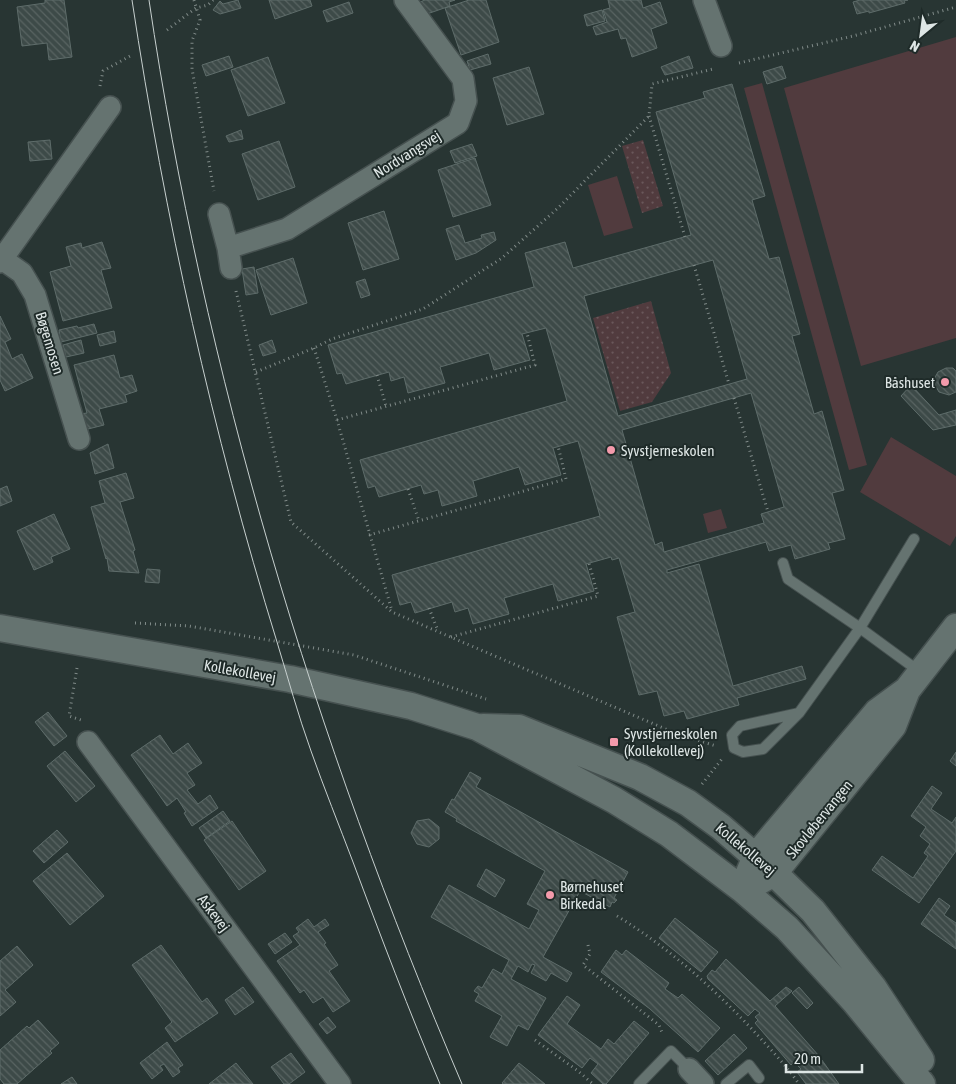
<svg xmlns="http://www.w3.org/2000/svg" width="956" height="1084" font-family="'Asap Condensed',sans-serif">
<defs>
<pattern id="park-dots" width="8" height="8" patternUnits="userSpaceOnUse" patternTransform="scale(1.25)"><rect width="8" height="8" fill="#513b3e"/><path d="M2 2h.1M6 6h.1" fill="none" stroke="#6a575a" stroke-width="1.8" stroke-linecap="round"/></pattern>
<pattern id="building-back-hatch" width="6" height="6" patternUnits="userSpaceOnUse" patternTransform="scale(1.25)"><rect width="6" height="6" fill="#3d4a48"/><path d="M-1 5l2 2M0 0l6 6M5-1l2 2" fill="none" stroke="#596462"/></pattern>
</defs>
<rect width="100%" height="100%" fill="#283533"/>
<path fill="#513b3e" d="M956,37V338L861,366L784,88Z
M762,83L867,465L849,470L744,88Z
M617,176L633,228L604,236L588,185Z
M891,437L956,476V536L950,546L860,492Z
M721,509L727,528L708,533L703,514Z"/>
<path fill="url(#park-dots)" d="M643,140L663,206L642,213L622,146Z
M651,301L671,373L652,402L620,411L593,318Z"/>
<path fill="url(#building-back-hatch)" stroke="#5e6c6a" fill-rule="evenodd" d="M45,0H64L72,57L49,60L47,43L22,46L17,7L45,3Z
M238,0L241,8L220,14L213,10L220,1L223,4Z
M269,0H310L312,6L275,19Z
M425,0H455L449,2L450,6L424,15L420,2Z
M469,0H486L499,42L461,55L445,8Z
M608,0H641L643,8L660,2L667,23L651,29L657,48L632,57L626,38L621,39L618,29L596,35L593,27L607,22L603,10L610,8Z
M860,0H908L904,1L905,3L869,13V11L857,14L853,2Z
M349,2L353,13L327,22L323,11Z
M602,10L605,21L587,26L584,15Z
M488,54L491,64L470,70L467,61Z
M229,56L233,67L206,76L202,65Z
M689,56L693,68L665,75L661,67Z
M268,57L285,103L248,116L231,70Z
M782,66L786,78L767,84L763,72Z
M529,67L544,114L507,125L493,78Z
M732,84L765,196L752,200L769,259L779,257L800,334L792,336L814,414L822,411L844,490L832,493L845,539L828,543L830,549L795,559L791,545L769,551L766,542L667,570V573L699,564L733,686L802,666L806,679L737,698L739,705L687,719L684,711L664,716L657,691L639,695L617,617L635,612L619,558L612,560L611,557L586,564L594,591L558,601L553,584L504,598L509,614L473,624L468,608L455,612L452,602L415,613L411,602L400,605L392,575L600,516L578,441L553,448L561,475L525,485L519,467L473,481L477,496L442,506L438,490L424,494L421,485L379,497L375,486L368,488L360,460L567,401L546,328L522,334L530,360L494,370L489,353L440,367L445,383L408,393L404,377L391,381L389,372L346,384L342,373L337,374L328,345L534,287L525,253L565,242L573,268L691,235L656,112L705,98L703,92ZM713,260L747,379L618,416L584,296ZM751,393L784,507L761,514L764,523L664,552L662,542L655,545L622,430Z
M241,130L243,139L229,142L226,136Z
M50,140L52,159L30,161L28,142Z
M279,141L295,187L258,200L242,154Z
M472,144L477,156L455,163L450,151Z
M475,158L491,205L453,217L438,170Z
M384,211L399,259L363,270L348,223Z
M459,225L465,243L482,238L481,235L494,232L496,240L476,253L456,260L446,229Z
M102,242L111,268L101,270L112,308L63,321L50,272L71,266L66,247L81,243L82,248Z
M293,258L307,303L271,315L256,270Z
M254,267L258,293L246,295L242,269Z
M365,279L370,295L361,298L356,282Z
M0,316L11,339L5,342L12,359L22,354L33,378L5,391L0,380Z
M94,324L97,333L61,342L59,330L77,326L78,328Z
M114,331L116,342L100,346L97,335Z
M81,340L84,353L66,357L63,345Z
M272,340L276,352L263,356L259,345Z
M114,355L120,378L132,375L137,391L125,395L127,402L99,409L104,425L84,430L80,414L87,413L74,365Z
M946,368H953L956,371V392L949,395L939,392L935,385L934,379L938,372Z
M911,385L939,415L956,410V425L933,430L901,396Z
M108,444L114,468L95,474L90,453Z
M126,473L134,498L120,502L135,550L133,551L139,573L109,571L107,558L106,559L91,507L105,503L99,481Z
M7,486L12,501L0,506V489Z
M54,514L70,549L51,557L53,562L34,570L17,531Z
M147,569L160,570L159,583L145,582Z
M48,712L67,736L54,746L35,722Z
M160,735L173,754L188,743L202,763L187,773L195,785L187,790L198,804L210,795L218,808L192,826L184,813L186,812L177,798L167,806L131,755Z
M65,751L95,786L76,802L47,766Z
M956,752V766L950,761Z
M470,772L481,778L476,787L628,872L614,898L617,900L614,903L612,902L610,907L580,891L543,957L572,973L567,982L551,973L546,981L531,973L535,965L532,964L528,972L518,966L511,979L546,998L528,1030L518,1025L507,1046L490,1037L502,1016L475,1001L479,994L474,991L478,986L482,988L493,969L502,974L509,960L431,917L449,885L529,929L539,910L527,904L545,871L456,821L457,819L445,812L452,799L454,800Z
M932,786L942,793L931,809L952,823L956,817V851L919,903L872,870L882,856L913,878L928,856L924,853L930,844L920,836L926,827L911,816Z
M223,811L230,821L206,838L199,828Z
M429,819L439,827V839L429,847L417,844L411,833L417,821Z
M232,821L266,871L239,890L204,840Z
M57,830L68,842L44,863L33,851Z
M67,853L104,896L70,925L33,881Z
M486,869L505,880L495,897L477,886Z
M939,898L950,906L944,915L956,923V949L921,924Z
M675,918L718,952L701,972L659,938Z
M308,919L314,927L325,919L329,925L318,932L326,943L324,944L338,965L329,971L350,1001L333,1012L323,997L313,1003L304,990L300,993L277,961L300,945L293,936L299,932L296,928Z
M285,933L292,942L275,954L268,944Z
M161,945L202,1002L207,998L218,1013L175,1042L165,1028L172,1022L132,965Z
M17,946L33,965L5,990L16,1002L0,1016V961Z
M616,950L622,955L626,950L669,983L665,989L678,998L682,994L720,1028L698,1052L650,1009L601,972Z
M726,959L770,1001L786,987L792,991L775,1006L819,1056L839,1084H806L797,1072L801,1069L794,1062L791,1065L755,1023L758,1020L755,1017L760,1013L755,1009L748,1016L708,979L707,976L712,970L715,972Z
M243,987L254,1002L235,1015L225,1000Z
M799,987L813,1003L807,1009L792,993Z
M567,996L580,1005L567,1024L601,1049L608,1039L614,1044L634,1021L649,1033L606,1084H603L591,1073L598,1064L590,1058L582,1068L538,1035Z
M328,1017L336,1027L327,1034L319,1024Z
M38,1020L59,1043L50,1051L52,1053L17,1084H4L0,1079V1050L27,1026L29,1028Z
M734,1034L747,1048L718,1075L705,1061Z
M167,1042L183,1065L178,1068L180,1072L173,1077L164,1064L160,1066L163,1070L152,1079L140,1063Z
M291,1053L305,1072L289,1084H284L271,1067Z
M236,1063L253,1084H209Z
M519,1063L545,1084H503L502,1083Z
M72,1077L77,1084H61Z"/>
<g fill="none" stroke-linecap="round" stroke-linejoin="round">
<g stroke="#465150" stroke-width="12">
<path id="service" d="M783,563L788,579L860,628L920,672
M799,713L740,726L732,735L734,748L743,752L763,749L799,713L860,628L914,539
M639,1084L671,1051L689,1069
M726,1084L749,1065L759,1078"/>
</g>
<g stroke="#465150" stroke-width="24">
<path id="minor" d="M704,0L721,46
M219,214L228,248L231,268
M228,248L287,229L458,123L466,101L463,79L405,0
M2,259L22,273L35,295L79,439
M0,262L110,107
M88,742L340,1084
M689,1069L703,1084"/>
</g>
<g stroke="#465150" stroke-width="29">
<path id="tertiary" d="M0,628L290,679L411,706L477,727L614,800L669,834L743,890L787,928L855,1002L922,1084
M483,727L519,728L640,777L688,803L721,827L774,873L813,911L873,987L921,1060
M749,873L756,856L787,819L877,712L907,690L956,627
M760,881L774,873L893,726L907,690"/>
</g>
<path stroke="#808b89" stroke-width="3" stroke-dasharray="1 4" stroke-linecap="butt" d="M194,0L200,20L192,41V69L214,191
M167,30L196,8L208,5L213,0
M739,63L853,36L956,7
M100,86L103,71L130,56
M649,116L685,237
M694,265L729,384
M236,291L291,522L392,612L675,733L716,746
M314,348L337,420L392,611
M256,372L314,348L332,339L423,309L502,258L558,208L649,116L652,84L713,69
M377,375L386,406
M734,398L768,512
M337,420L535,365L527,333
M408,489L419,521
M369,535L566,479L558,446
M429,608L438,631
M135,623L189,626L354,655L486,699
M451,637L598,596L589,563
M77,668L69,716L81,720
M702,784L722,759
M617,916C671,949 719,993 762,1040C775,1054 788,1068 799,1084
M588,945L590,954L583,965L659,1025L663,1035
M535,1040L578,1071L593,1084"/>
<use href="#service" stroke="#657370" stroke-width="10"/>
<use href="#minor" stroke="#657370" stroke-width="21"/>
<use href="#tertiary" stroke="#657370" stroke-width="26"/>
<path stroke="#c7d0cf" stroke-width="1" d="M132,0C165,218 212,431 277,642C288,678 298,715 311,751C324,788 339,825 353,862C381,937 409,1011 440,1084
M149,0C204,373 314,738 462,1084"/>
</g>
<g fill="#f39aab" stroke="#1f2b29" stroke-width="2">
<circle cx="945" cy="382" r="5"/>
<circle cx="611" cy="450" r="5"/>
<rect x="609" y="737" width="10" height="10" rx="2.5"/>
<circle cx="550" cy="895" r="5"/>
</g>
<g text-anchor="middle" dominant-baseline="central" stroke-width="4" stroke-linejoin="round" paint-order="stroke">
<g font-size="15" fill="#dee6e5" stroke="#1f2b29">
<text transform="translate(407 154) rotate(-32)">Nordvangsvej</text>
<text transform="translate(50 343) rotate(73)">Bøgemosen</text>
<text transform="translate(240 671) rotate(10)">Kollekollevej</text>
<text transform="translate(819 819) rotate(-51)">Skovløbervangen</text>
<text transform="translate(746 849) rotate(40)">Kollekollevej</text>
<text transform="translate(214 913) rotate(53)">Askevej</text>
</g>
<g font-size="15" fill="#dee6e5" stroke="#1f2b29" text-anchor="start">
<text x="935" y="382" text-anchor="end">Båshuset</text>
<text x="621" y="450">Syvstjerneskolen</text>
<text x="624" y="733">Syvstjerneskolen<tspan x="624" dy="17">(Kollekollevej)</tspan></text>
<text x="560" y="886">Børnehuset<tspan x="560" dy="17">Birkedal</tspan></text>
</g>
</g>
<g transform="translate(921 35) rotate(209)" stroke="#1f2b29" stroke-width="4" paint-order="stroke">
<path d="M0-4L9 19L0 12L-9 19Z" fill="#dee6e5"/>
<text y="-8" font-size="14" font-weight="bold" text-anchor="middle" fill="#dee6e5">N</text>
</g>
<path d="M786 1064v8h76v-8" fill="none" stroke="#dee6e5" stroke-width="2.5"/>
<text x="794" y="1064" font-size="15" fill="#dee6e5" stroke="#1f2b29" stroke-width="4" paint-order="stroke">20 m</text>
</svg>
